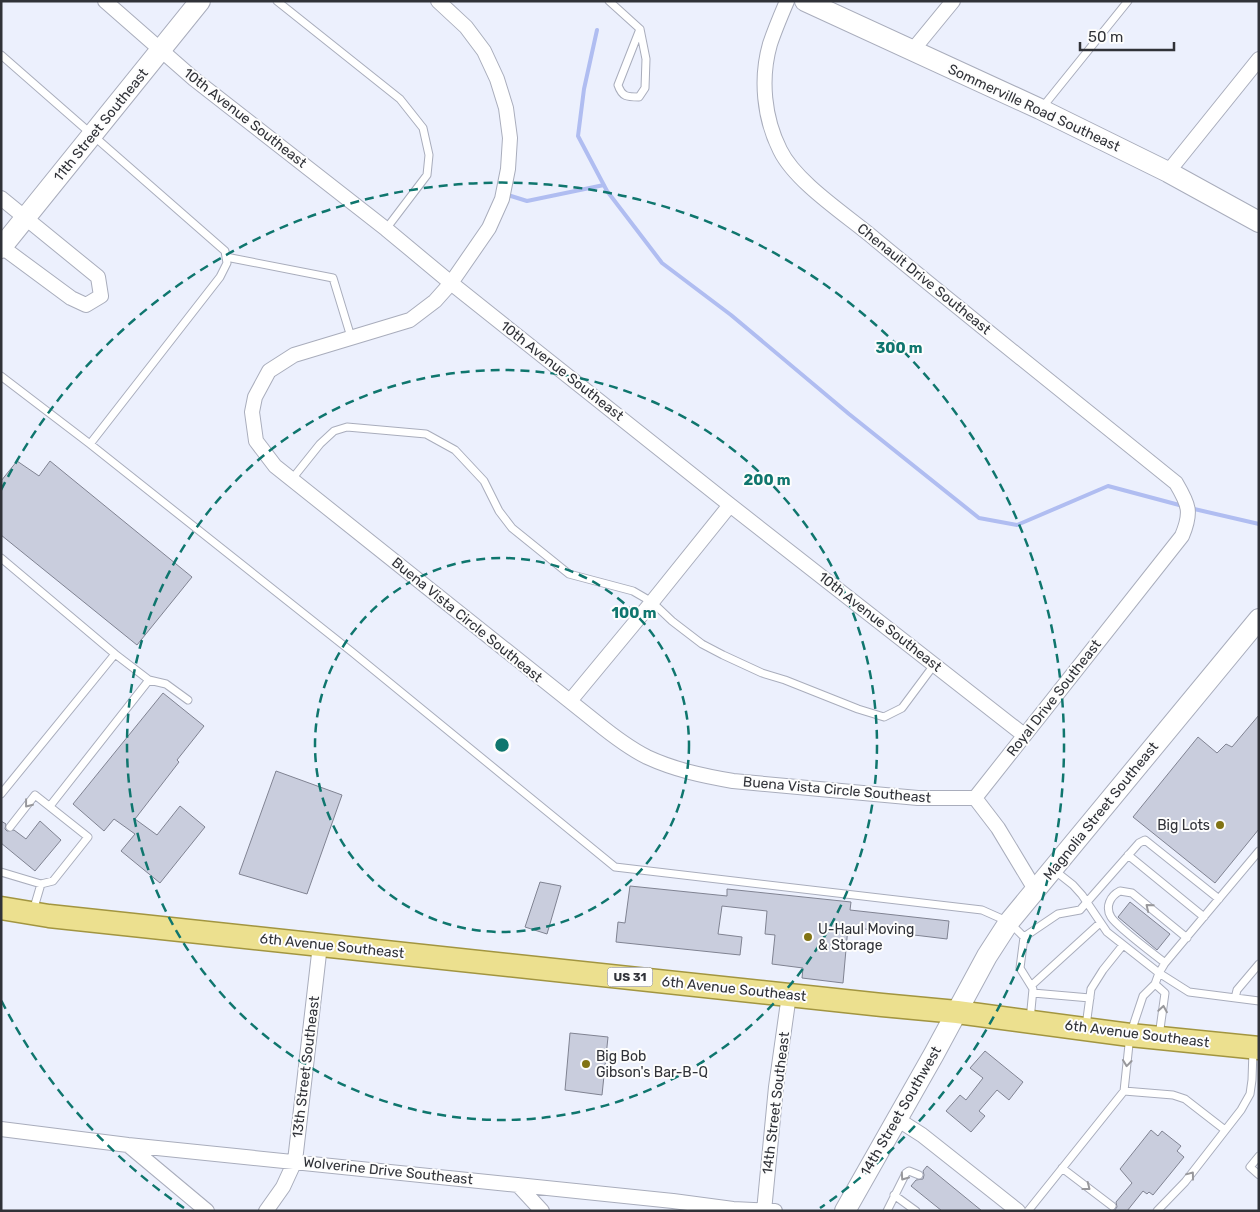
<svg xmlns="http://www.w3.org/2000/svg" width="1260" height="1212" font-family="Rubik,sans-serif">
<rect width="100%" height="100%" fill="#ecf0fd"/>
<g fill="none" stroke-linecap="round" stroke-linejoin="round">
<path stroke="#b0bdf1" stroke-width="4" d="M597,30L584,89L578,136L607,191L662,263L731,315L849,414L979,518L1017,525L1108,486L1183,506
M511,196L527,201L604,185
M1190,508L1259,524"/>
</g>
<path fill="#c9cddd" stroke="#808392" d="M17,461L39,476L50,461L192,577L137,645L1,535V481Z
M163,693L204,726L177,760L179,762L135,819L157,835L180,806L205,827L160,883L121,851L135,834L114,819L104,831L73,804Z
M1259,715V829L1215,883L1133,817L1198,737L1217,753L1226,744L1232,747Z
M276,771L342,795L307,894L239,874Z
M1,821L6,824L5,829L7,831L14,830L26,839L40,821L61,840L35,871L1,843Z
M540,882L561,886L547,934L525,927Z
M630,886L727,896V889L851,902L850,910L949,921L947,939L848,927L843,983L802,978L803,968L772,964L775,935L765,934L767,911L722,906L718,934L742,937L740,955L616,942L618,922L625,923Z
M1130,902L1170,934L1157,950L1118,917Z
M570,1033L608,1037L602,1095L565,1090Z
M985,1051L1023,1082L1009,1100L997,1090L979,1111L985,1116L971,1132L946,1111L960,1095L966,1100L983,1078L970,1068Z
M1151,1130L1158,1136L1162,1131L1181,1146L1177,1151L1184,1157L1153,1195L1149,1192L1147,1194L1143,1191L1127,1211H1114L1117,1207L1116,1202L1132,1183L1120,1169Z
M927,1166L982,1211H942L911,1186L916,1180L923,1179L924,1175L923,1171Z"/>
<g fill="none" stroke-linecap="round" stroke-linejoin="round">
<g stroke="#a9adbc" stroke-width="9">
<path id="lane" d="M277,1L400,99L423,128L429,155L427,175L386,229
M609,1L640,29L646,59L645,88L639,97C627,97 622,97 618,85L640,29
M1,55L225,251L227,263L220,277L90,444L1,376
M1041,109L1128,1
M226,257L333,278L351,337
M90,444L352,652L615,867L982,910L1009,922L1024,937L1020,968L1033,989L1030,1020
M292,479L320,444L334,431L347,427L426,434L455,450L484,481L499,511L512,528L569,574L633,591L652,602L672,621L702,644L723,655L762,673L785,680L858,709L884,717L902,708L934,665
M1,558L115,654L1,794
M149,680L166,684L188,700
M50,806L149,680L115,654
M10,827L35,795L88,837L53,881L41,884
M1128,855L1204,917
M1054,870L1073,885L1082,895L1107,932L1159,973L1189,992L1259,1001
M1,872L41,884L33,911
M1024,937L1058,914L1080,910L1139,843L1145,840L1219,899
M1165,963C1154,954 1117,927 1111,917C1105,907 1110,896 1120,891L1132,893L1187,938
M1155,984L1165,993L1159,1036
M1032,985L1100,923
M1033,993L1090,998
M1235,998L1237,990L1259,964
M1086,1026L1091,989L1103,970L1123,945
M1124,1091L1130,1035L1143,996L1155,984L1159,973L1165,963L1259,851
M1259,1156L1250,1167L1259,1175
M1062,1168L1112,1206
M894,1195L916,1211
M887,1211L906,1173L909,1171L919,1175
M1028,1211L1124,1091L1173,1095L1185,1099L1225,1130
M1157,1211L1185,1182L1241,1110L1250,1094L1252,1080L1253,1050"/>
</g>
<g stroke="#a9adbc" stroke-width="16">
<path id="street" d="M105,1L194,79L386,229L451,283L730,505L1024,735
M438,1L466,27L484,51L497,79L506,108L510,138L508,169L502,199L489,228L451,283L435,301L410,320L294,355L269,371L255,397L252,412L256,441L275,466L596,722C612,735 629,748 647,757C675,770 704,776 733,781L918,798H975
M787,1C781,15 775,29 770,44C760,79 764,118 780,150C796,183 848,216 876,240C975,322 1076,402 1176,483C1189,505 1192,512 1182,536L975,798
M912,51L953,1
M1168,172L1259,59
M1,198L98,277L101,296L86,305L71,298L2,247
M570,701L652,602L730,505
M975,798L998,828L1036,891
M897,1119L922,1135L1018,1211
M1,1129L128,1145L673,1201L733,1209L775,1211
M128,1145L207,1211
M518,1185L542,1211
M266,1211L283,1187L295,1161L320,945
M764,1211L776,1087L789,995"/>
</g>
<g stroke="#a9adbc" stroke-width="22">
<path id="secondary" d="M805,1L1040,109L1168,172L1259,222
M1,248L200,1
M845,1211L934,1054L987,956L1009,922L1259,619"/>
</g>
<g stroke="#a29540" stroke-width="25">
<path id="primary" d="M1,908L49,916L882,1005L957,1012L1130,1035L1259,1048"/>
</g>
<use href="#lane" stroke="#fff" stroke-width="7"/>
<use href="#street" stroke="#fff" stroke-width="14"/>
<use href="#secondary" stroke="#fff" stroke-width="20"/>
<use href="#primary" stroke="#ece08f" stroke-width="22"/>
</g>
<defs><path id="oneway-chevron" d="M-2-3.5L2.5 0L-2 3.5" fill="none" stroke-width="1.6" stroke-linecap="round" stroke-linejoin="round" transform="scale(1.25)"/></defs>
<g stroke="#98989c">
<use href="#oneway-chevron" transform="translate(28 804) rotate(128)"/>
<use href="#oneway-chevron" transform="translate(1149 907) rotate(-141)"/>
<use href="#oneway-chevron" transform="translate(1163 1009) rotate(-81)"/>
<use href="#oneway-chevron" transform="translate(1127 1063) rotate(96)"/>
<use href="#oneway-chevron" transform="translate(1191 1175) rotate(-53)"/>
<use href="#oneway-chevron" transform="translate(904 1177) rotate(125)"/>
<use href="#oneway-chevron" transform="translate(1087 1187) rotate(38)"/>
</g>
<g fill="none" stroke="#0f766e" stroke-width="2.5" stroke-dasharray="9 6">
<circle cx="502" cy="745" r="187"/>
<circle cx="502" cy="745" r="375"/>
<path d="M184 1208A562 562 0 0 1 1 1000M1 490A562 562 0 1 1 820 1208"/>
</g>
<g fill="#817314" stroke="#fdfdfd" stroke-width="2">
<circle cx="1220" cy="825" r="5"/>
<circle cx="808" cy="937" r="5"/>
<circle cx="586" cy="1064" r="5"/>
</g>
<g text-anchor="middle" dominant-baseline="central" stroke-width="4" stroke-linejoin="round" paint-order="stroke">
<rect fill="#fdfdfd" stroke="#6e6f73" stroke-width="1" x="607.5" y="967.5" width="45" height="19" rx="4"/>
<g font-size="12" font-weight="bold" fill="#303238">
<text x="630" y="977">US 31</text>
</g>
<g font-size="14" fill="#303238" stroke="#fdfdfd">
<text transform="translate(1034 108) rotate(25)">Sommerville Road Southeast</text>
<text transform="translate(245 118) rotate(38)">10th Avenue Southeast</text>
<text transform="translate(101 125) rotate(-51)">11th Street Southeast</text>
<text transform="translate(924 279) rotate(39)">Chenault Drive Southeast</text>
<text transform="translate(562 371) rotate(38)">10th Avenue Southeast</text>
<text transform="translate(467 620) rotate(39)">Buena Vista Circle Southeast</text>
<text transform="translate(880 622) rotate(38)">10th Avenue Southeast</text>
<text transform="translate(1054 698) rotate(-52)">Royal Drive Southeast</text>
<text transform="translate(837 790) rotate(5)">Buena Vista Circle Southeast</text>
<text transform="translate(1101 811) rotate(-51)">Magnolia Street Southeast</text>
<text transform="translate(332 946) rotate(6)">6th Avenue Southeast</text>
<text transform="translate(734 989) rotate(6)">6th Avenue Southeast</text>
<text transform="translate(1137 1034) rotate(7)">6th Avenue Southeast</text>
<text transform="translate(306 1067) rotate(-83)">13th Street Southeast</text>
<text transform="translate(776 1103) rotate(-83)">14th Street Southeast</text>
<text transform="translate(901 1111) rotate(-60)">14th Street Southwest</text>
<text transform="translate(388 1171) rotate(6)">Wolverine Drive Southeast</text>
</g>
<g font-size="14" fill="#303238" stroke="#fdfdfd" text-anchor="start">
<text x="1210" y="825" text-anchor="end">Big Lots</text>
<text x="818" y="929">U-Haul Moving<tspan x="818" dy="16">&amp; Storage</tspan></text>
<text x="596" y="1056">Big Bob<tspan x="596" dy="16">Gibson's Bar-B-Q</tspan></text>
</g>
</g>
<circle cx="502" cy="745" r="8" fill="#0f766e" stroke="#fdfdfd" stroke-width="2.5"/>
<g font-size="15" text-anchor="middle" font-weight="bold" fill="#0f766e" stroke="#fdfdfd" stroke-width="4" stroke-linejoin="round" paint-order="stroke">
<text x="899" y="353">300 m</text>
<text x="767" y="485">200 m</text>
<text x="634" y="618">100 m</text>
</g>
<rect width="1260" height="1212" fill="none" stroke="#303238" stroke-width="5"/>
<path d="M1080 42v8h94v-8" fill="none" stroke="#303238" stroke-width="2.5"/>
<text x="1088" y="42" font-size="15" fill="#303238" stroke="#fdfdfd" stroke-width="4" paint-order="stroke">50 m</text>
</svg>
